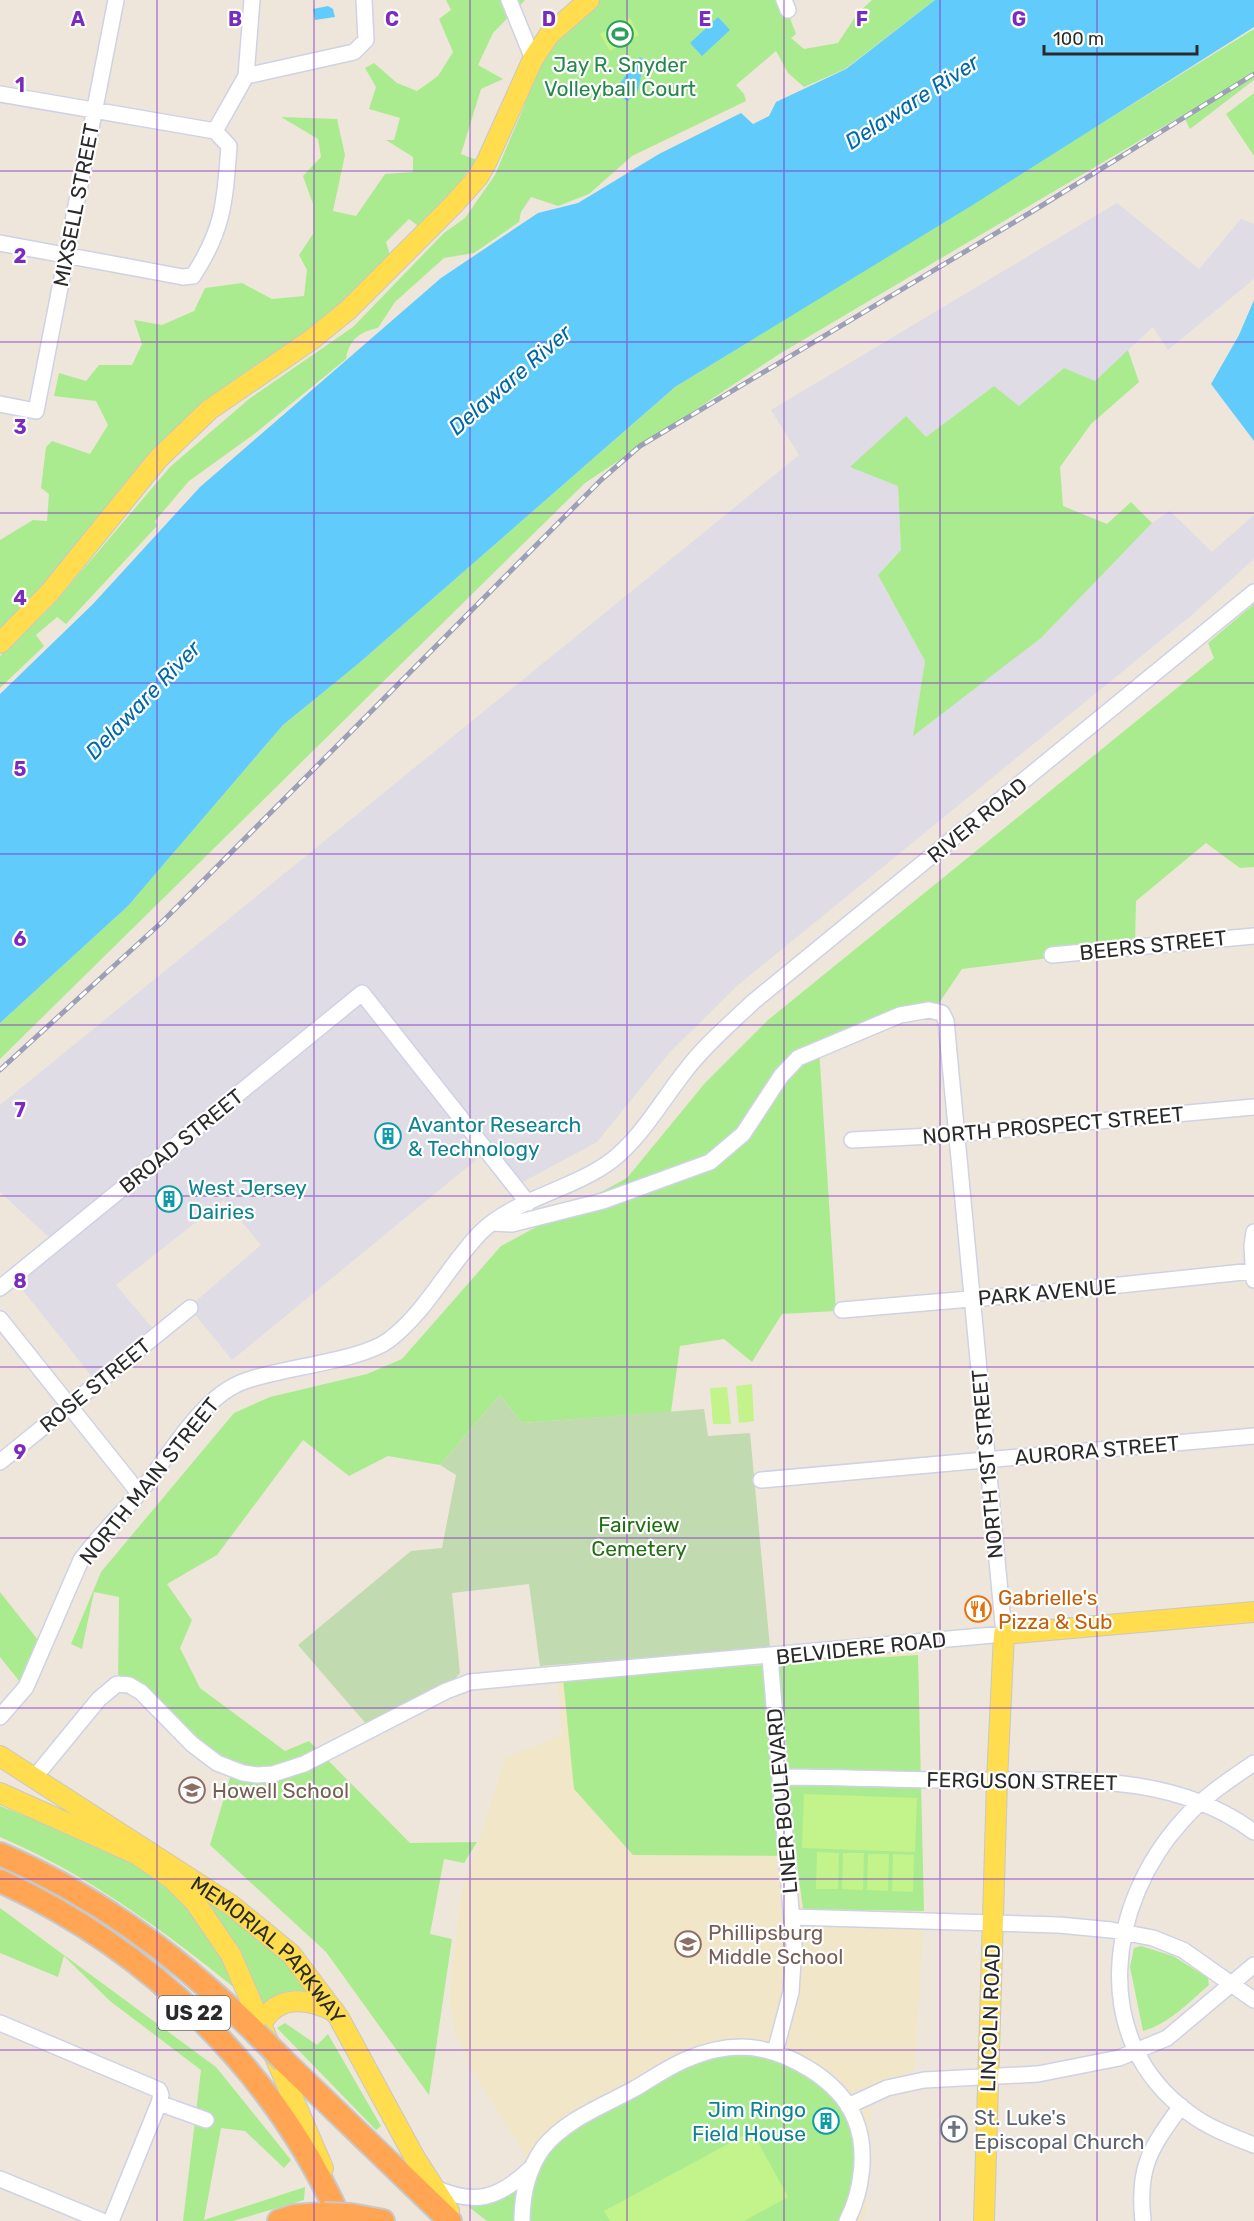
<svg xmlns="http://www.w3.org/2000/svg" width="1254" height="2221" font-family="Rubik,sans-serif">
<rect width="100%" height="100%" fill="#eee6da"/>
<path fill="#dfdce5" d="M1117,203L1199,269L1241,219L1254,224V279L1168,350L1153,327L1095,381L1064,368L1019,407L994,386L926,437L898,486L901,550L878,575L925,661L913,735L1152,523L1170,511L1212,552L1254,515V559L1193,614L738,985L670,1052L597,1142L510,1189L482,1155L232,1360L189,1307L261,1245L224,1200L116,1285L159,1336L98,1384L12,1277L54,1242L0,1192V1105L799,455L771,410Z"/>
<path fill="#f1e6c7" d="M918,1648L924,1911L915,2070L884,2083L871,2101L866,2214L863,2221H522L523,2151L480,2084L456,2035L450,2004L451,1977L461,1896L505,1758L562,1735L557,1679Z"/>
<path fill="#abeb90" d="M446,0H525L493,33L478,65L503,79L481,89L461,154L477,160L450,194L418,226L409,219L386,242L390,255L318,330L165,440L128,480L33,605L0,634V540L33,520L47,521L49,494L41,488L46,447L52,441L90,454L108,425L96,401L54,396L59,373L86,381L99,365H132L142,344L134,320L162,325L194,311L205,288L242,283L272,299L304,296L307,270L299,255L313,234V204L303,176L321,157L318,139L281,117L337,119L345,155L333,211L356,216L385,174L413,172V157L386,140H394L400,118L369,109L376,87L365,68L374,63L397,83L417,91L438,76L453,52L439,19L451,10Z
M589,0H783L796,34L791,38L804,49L838,43L857,14L872,0H935L845,69L804,87L788,73L776,51L736,85L744,94L746,101L632,156L589,194L558,206L531,197L521,212L519,222L474,253L444,258L395,302L378,328C359,332 349,340 346,359L253,435L189,481L155,521L157,526L66,624L57,617L36,635L44,646L0,688V656L51,607L170,467L249,399L353,327L444,233L465,218L495,175L525,104L519,87Z
M1254,29V80L1190,129L1183,115L781,353L585,483L0,1059V1023L128,906L283,725L358,664L675,387Z
M1254,93V156L1226,114Z
M1128,350L1139,382L1091,424L1060,467L1063,506L1107,524L1131,502L1152,523L1041,638L913,736L925,661L878,575L901,550L898,486L850,467L906,416L926,437L994,386L1019,406L1064,368L1095,381Z
M1254,604V867L1240,868L1206,843L1136,901L1135,947L962,969L937,1006L819,1048L836,1311L782,1314L752,1362L724,1339L680,1346L671,1412L522,1423L500,1395L440,1465L388,1456L349,1476L303,1440L217,1555L167,1584L192,1620L180,1648L200,1688L285,1751L309,1741L410,1843L477,1842L464,1863L444,1859L430,1934L452,1939L429,2095L326,1952L210,1845L232,1771L118,1685L119,1597L94,1592L82,1649L71,1644L101,1572L234,1413L270,1397L367,1374L402,1359L501,1246L627,1178L705,1083L768,1020L1214,658L1208,643Z
M0,1592L38,1640L20,1682L0,1657Z
M918,1655L924,1911L803,1909L796,1856L633,1855L574,1789L563,1678Z
M0,1806L121,1854L196,1911L221,1949L236,1989C163,1930 87,1874 0,1837Z
M175,1873L269,1942L314,1994L263,2011Z
M0,1908L216,2067L291,2160L284,2168L245,2131L221,2128L204,2220L305,2187L304,2200L233,2221H183L201,2070L110,2001L64,1956L58,1977L0,1953Z
M1141,1946L1173,1956L1208,1978L1209,1985C1189,2002 1169,2024 1143,2031L1130,1967L1134,1948Z
M285,2023L317,2045L328,2034L381,2126L376,2130L277,2028Z
M758,2048L830,2086L860,2144L847,2221H487L469,2207L497,2197L543,2149L686,2060Z"/>
<path fill="#c2daaf" d="M500,1395L522,1423L704,1409L708,1436L750,1433L770,1648L540,1666L529,1584L452,1593L460,1673L453,1681L368,1726L298,1645L411,1551L442,1548L456,1475L440,1465Z"/>
<path fill="#c3f38b" d="M630,18L639,35L610,51L600,34Z
M752,1384L754,1421L739,1423L736,1386Z
M727,1387L731,1424H713L710,1388Z
M804,1794L917,1798L915,1852L802,1848Z
M817,1852L839,1853L838,1889H816Z
M843,1853H864L863,1890L842,1889Z
M868,1854H889L888,1891L867,1890Z
M893,1854L914,1855L913,1892L892,1891Z
M752,2131L788,2197L744,2221H610L604,2211Z"/>
<path fill="#61ccfc" d="M935,0H1254V27L971,206L675,387L358,664L283,725L128,906L0,1023V694L93,604L200,487L441,278L538,213L578,203L659,154L741,113L753,124L769,116L776,102L846,69Z
M328,6L333,9L335,17L315,20L313,9Z
M718,17L730,30L702,56L690,43Z
M640,57L644,60L638,91L628,101L621,98L620,83Z
M1254,300V441L1211,384L1239,335Z"/>
<g fill="none" stroke-linecap="round" stroke-linejoin="round">
<g stroke="#cfd2e5" stroke-width="18">
<path id="minor" d="M509,0L533,59
M784,0L788,10
M246,76L354,52L366,40L364,0
M0,94L215,131
M215,131L246,76L252,0
M0,243L183,277L193,276C224,229 225,200 229,146L215,131
M0,404L36,411L116,0
M1052,955L1254,936
M852,1140L932,1136L1254,1107
M1254,1232L1252,1246L1254,1280
M0,1288L362,993L528,1203
M842,1310L1063,1291L1253,1271
M0,1319L139,1493
M0,1462L190,1308
M761,1480L1254,1436
M770,1657L794,1946L791,1992L775,2052
M0,1717L26,1687L81,1560C99,1535 121,1515 140,1492C169,1457 201,1396 245,1381C283,1367 361,1361 389,1340C427,1311 448,1266 480,1233C514,1199 572,1190 611,1161C642,1137 662,1100 686,1070C705,1045 730,1024 753,1002L1254,592
M1254,1763C1229,1780 1203,1797 1183,1820C1107,1903 1088,2040 1189,2113C1209,2128 1231,2136 1254,2145
M780,1777C839,1777 899,1780 958,1780C1059,1782 1168,1768 1254,1832
M34,1778L99,1699L117,1684L129,1685L141,1692L192,1744L217,1763L243,1773L257,1775L273,1774L304,1764L446,1691L470,1682L1004,1634L946,1021L942,1013L929,1010L900,1015L798,1058L781,1076L743,1134L710,1162L603,1201L512,1224L493,1223
M792,1917L1059,1925L1111,1930L1153,1938L1183,1950L1254,2000
M0,2023L159,2090L161,2095L159,2103L111,2221
M159,2103L206,2120
M848,2106L887,2088L924,2080L1038,2074L1119,2058L1167,2038L1254,1965
M0,2179L102,2221
M433,2187C475,2206 498,2199 530,2169
M522,2221C522,2195 528,2169 543,2148C565,2120 603,2106 634,2089C651,2079 667,2068 685,2060C703,2052 723,2047 742,2047C784,2048 839,2079 855,2119C868,2150 862,2192 847,2221
M1143,2221C1137,2167 1150,2149 1181,2106"/>
</g>
<g stroke="#c8c8c8" stroke-width="22">
<g id="major">
<path d="M0,643L50,592L158,459L209,410L311,340L348,310L454,204L478,177L487,161L533,59L549,35L589,0"/>
<path id="s1" d="M0,1756L231,1905L291,1954L339,2018L415,2158L449,2211"/>
<path d="M0,1793L138,1855L171,1878L195,1902L231,1955L323,2168"/>
<path d="M261,2025C276,1994 307,1998 334,2011"/>
<path d="M984,2221L997,1781L1004,1634L1254,1612"/>
</g>
</g>
<g stroke="#c8c8c8" stroke-width="26">
<path id="highway" d="M0,1854C98,1896 181,1958 256,2033
M0,1881C149,1949 274,2070 341,2221
M284,2061L450,2221
M351,2215L383,2221
M279,2221L294,2216L324,2214"/>
</g>
<use href="#minor" stroke="#fff" stroke-width="15"/>
<use href="#major" stroke="#ffdd4e" stroke-width="20"/>
<use href="#highway" stroke="#ffa554" stroke-width="22"/>
<g stroke="#9c9fb7" stroke-width="5">
<path id="rail" d="M0,1070L162,922L601,480L640,446L1033,211L1254,74"/>
</g>
<use href="#rail" stroke="#fff" stroke-width="3" stroke-dasharray="9" stroke-linecap="butt"/>
<g stroke="#c8c8c8" stroke-width="26" stroke-linecap="butt">
<path id="highway-bridge" d="M256,2033L284,2061
M324,2214L351,2215"/>
</g>
<use href="#highway-bridge" stroke="#ffa554" stroke-width="22"/>
</g>
<path fill="none" stroke="#7b2cbf" stroke-width="1.5" stroke-opacity="0.55" d="M157,0V2221M314,0V2221M470,0V2221M627,0V2221M784,0V2221M940,0V2221M1097,0V2221M0,171H1254M0,342H1254M0,513H1254M0,683H1254M0,854H1254M0,1025H1254M0,1196H1254M0,1367H1254M0,1538H1254M0,1708H1254M0,1879H1254M0,2050H1254"/>
<defs>
<g id="stadium-ring" transform="scale(1.35)"><circle r="9.5" fill="#fff" stroke="#2e9e5b" stroke-width="1.5"/><path d="M0-5a6.5 5 0 1 0 0 10a6.5 5 0 1 0 0-10ZM-3.5-1.8h7v3.6h-7Z" fill="#2e9e5b"/></g>
<g id="building-ring" transform="scale(1.35)"><circle r="9.5" fill="#fff" stroke="#0f9aa8" stroke-width="1.5"/><path d="M-4-6H4V6H1V3H-1V6H-4ZM-2.5-4.3h1.7v1.8h-1.7ZM.8-4.3h1.7v1.8H.8ZM-2.5-1h1.7V.8h-1.7ZM.8-1h1.7V.8H.8Z" fill="#0f9aa8"/></g>
<g id="restaurant-ring" transform="scale(1.35)"><circle r="9.5" fill="#fff" stroke="#e8710a" stroke-width="1.5"/><path d="M-5-6h1v4h1v-4h1v4h1v-4h1v5L-1.5 .5V6h-2V.5L-5-1ZM5-6V6H3V1.5H1.5Q1.5-4 5-6Z" fill="#e8710a"/></g>
<g id="school-ring" transform="scale(1.35)"><circle r="9.5" fill="#fff" stroke="#8d6e63" stroke-width="1.5"/><path d="M0-5L7-2L0 1L-7-2ZM-4 1L0 2.5L4 1V4Q0 6-4 4Z" fill="#8d6e63"/></g>
<g id="church-ring" transform="scale(1.35)"><circle r="9.5" fill="#fff" stroke="#6b7280" stroke-width="1.5"/><path d="M-1.2-6h2.4v3.5h3.3v2.4h-3.3V6h-2.4V-.1h-3.3v-2.4h3.3Z" fill="#6b7280"/></g>
</defs>
<g fill-rule="evenodd">
<use href="#stadium-ring" x="620" y="34"/>
<use href="#building-ring" x="388" y="1136"/>
<use href="#building-ring" x="169" y="1199"/>
<use href="#restaurant-ring" x="978" y="1609"/>
<use href="#school-ring" x="192" y="1790"/>
<use href="#school-ring" x="688" y="1944"/>
<use href="#building-ring" x="826" y="2121"/>
<use href="#church-ring" x="954" y="2129"/>
</g>
<g text-anchor="middle" dominant-baseline="central" stroke-width="4.5" stroke-linejoin="round" paint-order="stroke">
<rect fill="#fff" stroke="#6a6a6a" stroke-width="1.5" x="158" y="1996" width="72" height="34" rx="4.5"/>
<g font-size="20" font-weight="bold" fill="#2a2a2a">
<text x="194" y="2013">US 22</text>
</g>
<g font-size="21" fill="#27864d" stroke="#fff">
<text x="620" y="64">Jay R. Snyder<tspan x="620" dy="24">Volleyball Court</tspan></text>
</g>
<g font-size="21" fill="#2a2a2a" stroke="#fff">
<text transform="translate(76 205) rotate(-79)">MIXSELL STREET</text>
<text transform="translate(977 820) rotate(-39)">RIVER ROAD</text>
<text transform="translate(1153 945) rotate(-6)">BEERS STREET</text>
<text transform="translate(1053 1125) rotate(-5)">NORTH PROSPECT STREET</text>
<text transform="translate(181 1141) rotate(-39)">BROAD STREET</text>
<text transform="translate(1047 1292) rotate(-5)">PARK AVENUE</text>
<text transform="translate(95 1385) rotate(-39)">ROSE STREET</text>
<text transform="translate(1097 1450) rotate(-5)">AURORA STREET</text>
<text transform="translate(987 1464) rotate(-95)">NORTH 1ST STREET</text>
<text transform="translate(149 1481) rotate(-51)">NORTH MAIN STREET</text>
<text transform="translate(861 1648) rotate(-6)">BELVIDERE ROAD</text>
<text transform="translate(1022 1781) rotate(1)">FERGUSON STREET</text>
<text transform="translate(782 1801) rotate(-95)">LINER BOULEVARD</text>
<text stroke="none"><textPath href="#s1" startOffset="333">MEMORIAL PARKWAY</textPath></text>
<text transform="translate(990 2018) rotate(-88)">LINCOLN ROAD</text>
</g>
<g font-size="21" fill="#0d838f" stroke="#fff" text-anchor="start">
<text x="408" y="1124">Avantor Research<tspan x="408" dy="24">&amp; Technology</tspan></text>
<text x="188" y="1187">West Jersey<tspan x="188" dy="24">Dairies</tspan></text>
<text x="806" y="2109" text-anchor="end">Jim Ringo<tspan x="806" dy="24">Field House</tspan></text>
</g>
<g font-size="21" fill="#216f12" stroke="#fff">
<text x="639" y="1524">Fairview<tspan x="639" dy="24">Cemetery</tspan></text>
</g>
<g font-size="21" fill="#c56008" stroke="#fff" text-anchor="start">
<text x="998" y="1597">Gabrielle's<tspan x="998" dy="24">Pizza &amp; Sub</tspan></text>
</g>
<g font-size="21" fill="#785e54" stroke="#fff" text-anchor="start">
<text x="212" y="1790">Howell School</text>
<text x="708" y="1932">Phillipsburg<tspan x="708" dy="24">Middle School</tspan></text>
</g>
<g font-size="21" fill="#5b616d" stroke="#fff" text-anchor="start">
<text x="974" y="2117">St. Luke's<tspan x="974" dy="24">Episcopal Church</tspan></text>
</g>
<g font-size="22" font-style="italic" fill="#0067a8" stroke="#fff">
<text transform="translate(912 102) rotate(-33)">Delaware River</text>
<text transform="translate(510 380) rotate(-41)">Delaware River</text>
<text transform="translate(143 700) rotate(-46)">Delaware River</text>
</g>
</g>
<g font-size="20" text-anchor="middle" font-weight="bold" fill="#7b2cbf" stroke="#fff" stroke-width="4.5" stroke-linejoin="round" paint-order="stroke">
<text x="78" y="26">A</text>
<text x="235" y="26">B</text>
<text x="392" y="26">C</text>
<text x="549" y="26">D</text>
<text x="705" y="26">E</text>
<text x="862" y="26">F</text>
<text x="1019" y="26">G</text>
<text x="20" y="92">1</text>
<text x="20" y="263">2</text>
<text x="20" y="434">3</text>
<text x="20" y="605">4</text>
<text x="20" y="776">5</text>
<text x="20" y="946">6</text>
<text x="20" y="1117">7</text>
<text x="20" y="1288">8</text>
<text x="20" y="1459">9</text>
</g>
<path d="M1044 45v9h153v-9" fill="none" stroke="#2a2a2a" stroke-width="3"/>
<text x="1053" y="45" font-size="18" fill="#2a2a2a" stroke="#ffffff" stroke-width="4.5" paint-order="stroke">100 m</text>
</svg>
